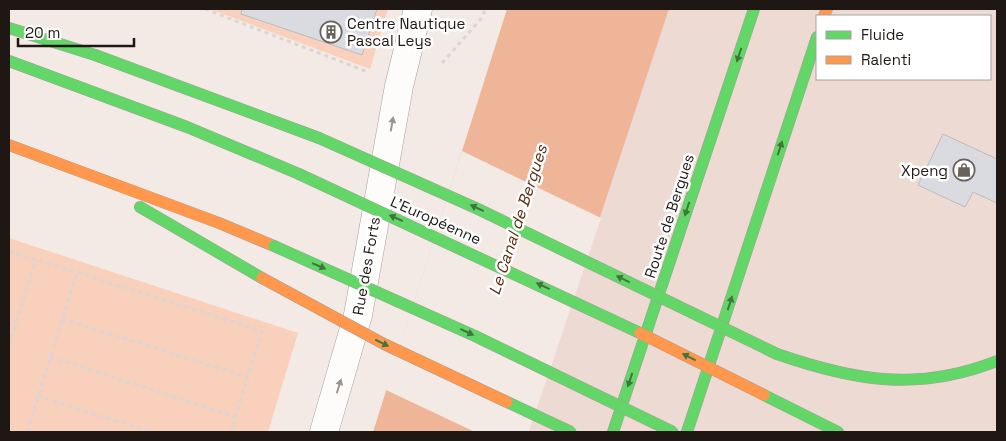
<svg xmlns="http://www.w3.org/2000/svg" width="1006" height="441" font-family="'Space Grotesk',sans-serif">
<rect width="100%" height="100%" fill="#f4eae5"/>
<path fill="#eddbd3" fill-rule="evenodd" d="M669,9H997V432H529ZM817,16H990V79H817Z"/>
<path fill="#f9d0bc" d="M210,9H388L370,69Z
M9,238L298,333L268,432H9Z"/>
<path fill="#efb599" d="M507,9H669L529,432H373Z"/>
<path fill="#f4eae5" d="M462,151L601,218L529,432H475L386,390Z"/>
<path fill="#dadbe1" stroke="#bcbabb" d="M242,9H377L362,55L241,14Z
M943,134L997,159V203L973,192L965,207L918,185Z"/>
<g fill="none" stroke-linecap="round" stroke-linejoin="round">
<g stroke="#a69e9a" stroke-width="29">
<path id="street" d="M324,432L358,315L399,86L418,9"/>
</g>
<g stroke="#a69e9a" stroke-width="12">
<path id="fast" d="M9,28L95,55L319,138
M9,61L187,127L299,174
M140,207L262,278
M777,354C855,381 918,392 997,361
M764,395L838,432
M613,432L754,9
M687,432L817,37"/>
</g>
<g stroke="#a69e9a" stroke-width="12">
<path id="slow" d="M824,16L827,9
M9,145L219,223L274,246"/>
</g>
<path stroke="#d9d6d5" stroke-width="3" stroke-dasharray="4 4" stroke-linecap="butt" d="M205,9L368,72
M442,63L480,20L486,9
M9,251L262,331L231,432
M62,319L248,377
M9,345L36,260
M50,357L236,417
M38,396L150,432
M27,432L77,272"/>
<use href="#street" stroke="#fdfcfb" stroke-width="28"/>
<use href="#fast" stroke="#63d668" stroke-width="11"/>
<use href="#slow" stroke="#ff974d" stroke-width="11"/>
<g stroke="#a69e9a" stroke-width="12" stroke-linecap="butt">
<path id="fast-bridge" d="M319,138L478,209L777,354
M299,174L640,333
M274,246L475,336L673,432
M507,402L571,432"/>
</g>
<g stroke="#a69e9a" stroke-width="12" stroke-linecap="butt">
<path id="slow-bridge" d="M262,278L384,344L507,402
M640,333L764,395"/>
</g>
<use href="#fast-bridge" stroke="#63d668" stroke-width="11"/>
<use href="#slow-bridge" stroke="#ff974d" stroke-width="11"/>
</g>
<defs><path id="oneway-solid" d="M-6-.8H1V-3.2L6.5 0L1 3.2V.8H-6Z" transform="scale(1.25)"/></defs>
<g fill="#40763e">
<use href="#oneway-solid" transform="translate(739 55) rotate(108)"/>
<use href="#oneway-solid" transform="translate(780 148) rotate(-72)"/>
<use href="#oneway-solid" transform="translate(477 208) rotate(-155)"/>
<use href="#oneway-solid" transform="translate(687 209) rotate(108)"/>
<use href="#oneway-solid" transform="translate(396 218) rotate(-156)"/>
<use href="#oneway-solid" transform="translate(319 266) rotate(23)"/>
<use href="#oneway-solid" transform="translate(623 279) rotate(-154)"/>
<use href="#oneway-solid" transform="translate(543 286) rotate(-155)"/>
<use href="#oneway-solid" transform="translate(730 303) rotate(-72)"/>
<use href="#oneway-solid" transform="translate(467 332) rotate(25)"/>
<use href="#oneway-solid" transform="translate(382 343) rotate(26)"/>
<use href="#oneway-solid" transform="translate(689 357) rotate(-153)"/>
<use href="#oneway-solid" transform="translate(630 380) rotate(108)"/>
</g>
<g fill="#999593">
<use href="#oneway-solid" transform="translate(392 124) rotate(-80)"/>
<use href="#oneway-solid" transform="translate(339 386) rotate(-73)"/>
</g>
<defs>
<g id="building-ring" transform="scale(1.125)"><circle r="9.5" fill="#fff" stroke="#69615d" stroke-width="1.5"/><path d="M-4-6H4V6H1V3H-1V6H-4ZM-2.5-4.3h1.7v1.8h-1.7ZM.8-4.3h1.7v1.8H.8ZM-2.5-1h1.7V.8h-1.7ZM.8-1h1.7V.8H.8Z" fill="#69615d"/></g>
<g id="shop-ring" transform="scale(1.125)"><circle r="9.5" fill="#fff" stroke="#69615d" stroke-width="1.5"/><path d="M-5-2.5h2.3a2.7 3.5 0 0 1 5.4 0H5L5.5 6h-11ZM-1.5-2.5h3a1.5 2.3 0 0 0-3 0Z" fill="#69615d"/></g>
</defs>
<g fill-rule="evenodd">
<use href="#building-ring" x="331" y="32"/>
<use href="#shop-ring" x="964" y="170"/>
</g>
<g text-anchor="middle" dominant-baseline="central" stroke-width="5" stroke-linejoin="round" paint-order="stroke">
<g font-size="15" fill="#1e1714" stroke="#fff" text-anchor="start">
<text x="347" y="23">Centre Nautique<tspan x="347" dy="17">Pascal Leys</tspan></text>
<text x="948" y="170" text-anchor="end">Xpeng</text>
</g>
<g font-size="15" fill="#1e1714" stroke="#fff">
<text transform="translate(669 216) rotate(-72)">Route de Bergues</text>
<text transform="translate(436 220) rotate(24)">L'Européenne</text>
<text transform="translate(366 266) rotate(-80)">Rue des Forts</text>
</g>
<g font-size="16" font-style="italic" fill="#5c290f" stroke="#fff">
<text transform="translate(518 220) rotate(-72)">Le Canal de Bergues</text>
</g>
</g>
<rect width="1006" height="441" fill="none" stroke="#1e1714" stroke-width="20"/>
<rect x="816" y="15" width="175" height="65" fill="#ffffff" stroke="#a5a2a1"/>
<rect x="826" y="31" width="25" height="8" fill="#63d668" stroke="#a5a2a1"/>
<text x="861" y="40" font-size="15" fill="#1e1714">Fluide</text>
<rect x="826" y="56" width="25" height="8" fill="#ff974d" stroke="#a5a2a1"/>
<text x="861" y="65" font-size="15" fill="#1e1714">Ralenti</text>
<path d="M18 38v8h116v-8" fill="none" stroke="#1e1714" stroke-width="2.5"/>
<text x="25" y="38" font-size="15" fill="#1e1714" stroke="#ffffff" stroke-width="4" paint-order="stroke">20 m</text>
</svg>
